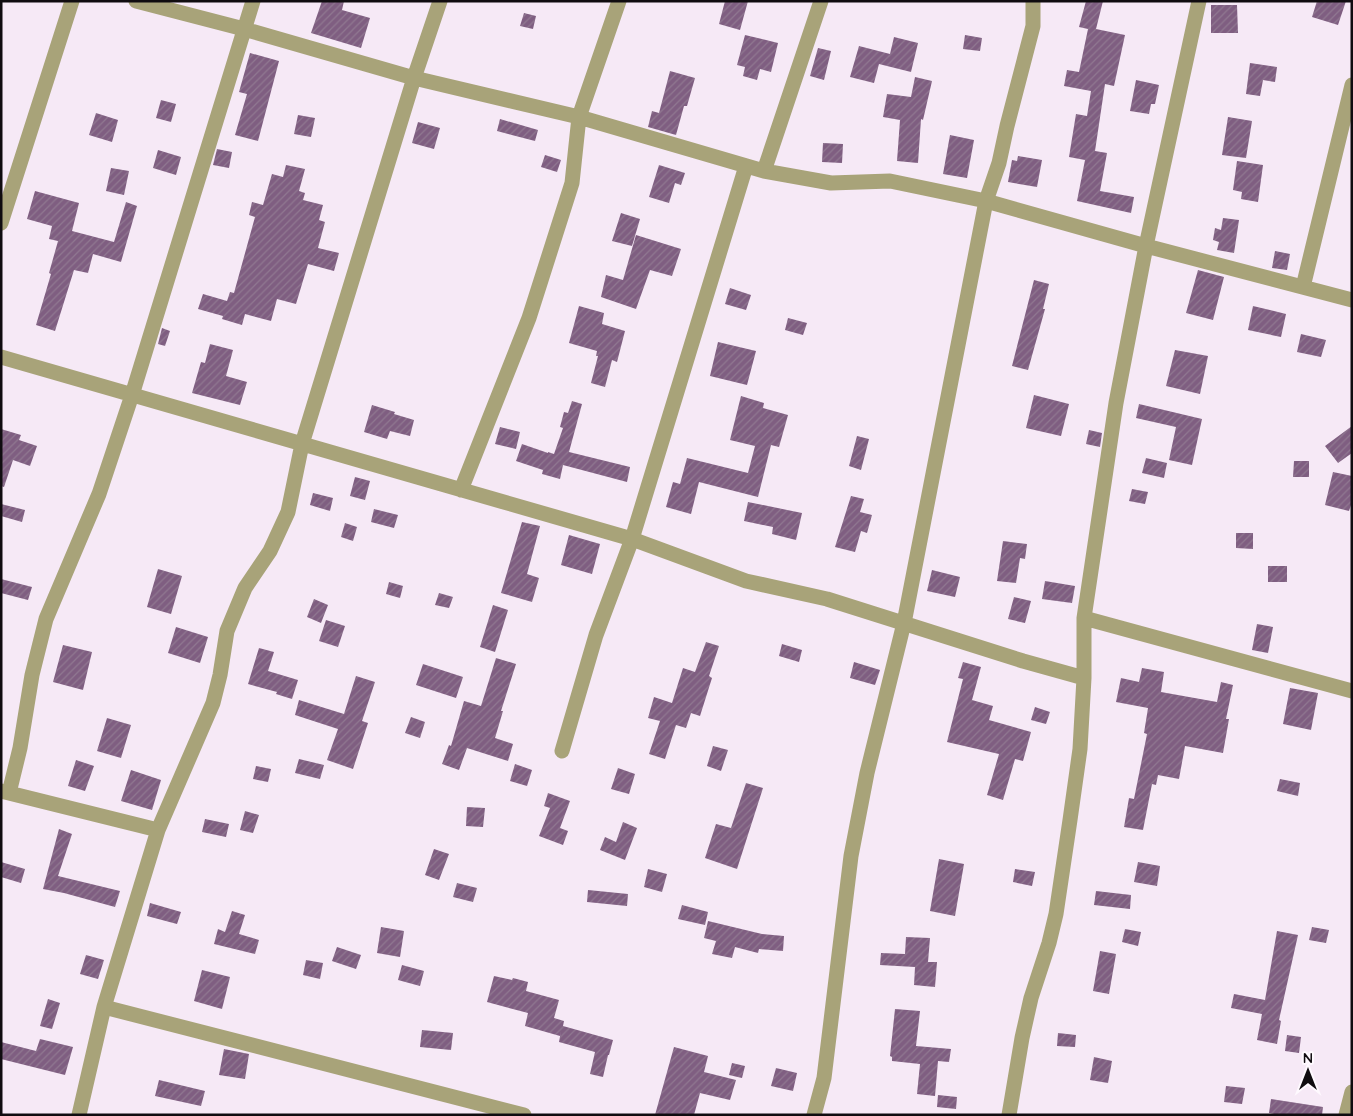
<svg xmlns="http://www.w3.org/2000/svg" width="1353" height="1116" font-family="Quicksand,sans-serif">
<defs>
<pattern id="building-hatch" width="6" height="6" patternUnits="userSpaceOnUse" patternTransform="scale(1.25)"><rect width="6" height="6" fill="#7f5e81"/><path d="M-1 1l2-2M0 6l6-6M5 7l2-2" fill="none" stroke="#907891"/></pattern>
</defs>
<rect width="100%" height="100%" fill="#f6e9f6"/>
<path fill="url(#building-hatch)" d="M322,1H344L342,10L370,18L361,48L311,33Z
M725,1H748L740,30L719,24Z
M1086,1H1103L1096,29L1125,35L1114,86L1105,84L1095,151L1107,153L1100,191L1134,197L1131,213L1077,201L1085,160L1069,157L1076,114L1087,116L1091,91L1064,86L1067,70L1079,72L1088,29L1079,27Z
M1317,1H1346L1338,25L1312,17Z
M1211,5H1237L1238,33H1211Z
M524,13L536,16L533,29L520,26Z
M745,35L778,43L771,72L760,69L757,80L743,76L745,67L737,65Z
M965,35L982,38L980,51L963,49Z
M894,37L918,43L911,72L879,64L874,83L850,77L859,46L890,54Z
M818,48L831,51L824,80L810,76Z
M250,53L279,61L258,141L235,135L247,94L239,92Z
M1250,63L1277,67L1275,82L1263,80L1260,96L1246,94Z
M670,71L695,78L687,106H684L676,135L648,127L652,111L659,113Z
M915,77L932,81L923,120L921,119L918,163L897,161L900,120L883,117L887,94L911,97Z
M1136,80L1159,85L1155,104H1151L1149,114L1130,111Z
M161,100L176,104L171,122L156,118Z
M96,113L118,120L112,142L89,135Z
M298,115L315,118L311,137L294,134Z
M1228,117L1252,121L1246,158L1222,155Z
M500,119L538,130L535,141L497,131Z
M418,122L440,128L434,149L412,143Z
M950,135L974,140L967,178L943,174Z
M823,143L843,144L842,163L822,162Z
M217,149L232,152L229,168L213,165Z
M158,150L181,157L176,175L153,168Z
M545,155L561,160L557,172L541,167Z
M1018,156L1042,160L1037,187L1008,182L1012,160L1017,161Z
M1237,161L1263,165L1258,202L1241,199L1242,192L1233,190Z
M286,165L305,169L299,191L305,193L303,200L323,205L319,220L325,222L318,248L339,253L334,271L308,264L296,304L277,299L271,321L245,314L242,325L222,319L223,316L198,309L203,294L227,301L230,292L234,293L255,217L249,215L252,202L263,205L272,174L283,177Z
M659,165L685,173L681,185L675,183L669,203L649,197Z
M111,168L129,171L124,195L106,191Z
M35,191L79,203L72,231L114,242L126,202L137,206L121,262L93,254L88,273L74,270L55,331L36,325L51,274L49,273L58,241L49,239L52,226L27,219Z
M621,213L640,219L632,246L612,241Z
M1223,218L1239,220L1234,253L1217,250L1219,242L1213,240L1215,228L1221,230Z
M636,235L681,249L672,276L650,270L636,309L601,297L606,275L623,280Z
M1275,251L1290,254L1287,270L1272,268Z
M1198,270L1224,277L1213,320L1186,313Z
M1034,280L1049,284L1043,309H1045L1028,370L1012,366Z
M730,288L751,295L746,310L725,304Z
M579,306L604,313L602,324L625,331L617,362L612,360L605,387L591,383L598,356H596L597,351L569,343Z
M1253,306L1286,314L1281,337L1248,330Z
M788,318L807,323L803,335L785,330Z
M162,328L170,331L165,346L158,344Z
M1301,334L1326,340L1321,357L1297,352Z
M718,342L756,351L747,385L710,376Z
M210,344L233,350L226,376L247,382L240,405L192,393L201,362L205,363Z
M1175,350L1208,356L1200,394L1166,386Z
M1034,395L1069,404L1061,436L1026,428Z
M741,396L764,403L763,408L788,415L779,447L771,445L758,497L699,482L691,514L666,507L673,482L680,484L687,458L748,473L755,446L730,440Z
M572,401L582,404L569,452L630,467L627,482L563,465L560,479L542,474L543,470L516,461L522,444L548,453V452L554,454L563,428L560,427L564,412L568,413Z
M1139,404L1202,419L1192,465L1169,460L1176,427L1136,418Z
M372,405L395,412L394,414L414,420L410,436L390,431L387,439L364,432Z
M1352,426V453L1338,463L1325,446Z
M500,427L520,432L516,449L495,444Z
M1,429L21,435L19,440L37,446L30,466L13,460L4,487L1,486Z
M1089,430L1102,433L1100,447L1086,444Z
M857,436L869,439L861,470L849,466Z
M1146,458L1167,463L1164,478L1142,473Z
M1294,461H1309V477H1293Z
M1333,472L1352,476V502L1349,511L1325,505Z
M355,477L370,481L365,500L350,496Z
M1132,489L1148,492L1145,504L1129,501Z
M313,493L333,498L330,511L310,505Z
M851,496L864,499L860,512L872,515L867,533L861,531L855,552L835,547Z
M748,502L802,513L796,540L772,534L773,527L744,521Z
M1,504L25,510L22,522L1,516Z
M374,509L398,515L394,528L371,522Z
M522,522L540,526L527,574L539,578L532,602L501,593Z
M345,523L357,527L353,541L341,537Z
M1236,533H1253V549L1236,548Z
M569,535L600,544L592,574L561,565Z
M1003,541L1027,544L1025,559L1020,558L1016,583L997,581Z
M1268,566H1287V582H1268Z
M158,569L182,576L171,614L147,607Z
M932,570L960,577L955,597L927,591Z
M1,579L32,587L28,600L1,593Z
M1045,581L1075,586L1072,603L1042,599Z
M389,582L403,586L400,598L386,594Z
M439,593L453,597L449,608L435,605Z
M1014,597L1031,601L1025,623L1008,619Z
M314,599L328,605L321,623L307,617Z
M493,605L508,610L495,652L480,647Z
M326,620L345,626L338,647L319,641Z
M1257,624L1273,627L1268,653L1252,650Z
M176,627L208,637L200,663L168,653Z
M706,642L719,646L709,676L712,678L700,716L691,713L686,728L676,725L665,759L649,754L660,721L648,718L654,697L672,703L683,668L695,672Z
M782,644L802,650L799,662L779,656Z
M63,645L92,652L83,690L53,682Z
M259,648L274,652L268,671L298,680L292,699L276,694L277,692L248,684Z
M496,658L516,664L501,711H503L495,738L513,744L508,761L467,748L459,770L442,764L449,745L451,746L464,701L481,706Z
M854,662L880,670L875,685L850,678Z
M963,662L981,667L972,700L993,706L989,720L1031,732L1023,761L1015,759L1003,800L987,795L999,754L947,742L963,679L958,678Z
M423,664L463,677L456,698L416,685Z
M1142,668L1164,672L1161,692L1217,702L1221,682L1233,685L1226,719H1229L1223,753L1185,746L1179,779L1158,775L1156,785L1152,784L1143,830L1124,827L1129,798L1134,799L1147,734L1144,733L1148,708L1116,702L1121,678L1139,682Z
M356,676L375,682L362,721L368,723L353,769L327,760L338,729L295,715L299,700L344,714Z
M1290,688L1318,693L1311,730L1283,724Z
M1035,707L1050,712L1046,724L1031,720Z
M411,717L425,722L420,738L405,733Z
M107,718L131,725L121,758L97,751Z
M713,746L728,750L721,771L707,766Z
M299,759L324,765L320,779L295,773Z
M76,760L94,766L85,791L68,786Z
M515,764L532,770L527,786L510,781Z
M256,766L271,769L268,782L253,779Z
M618,768L635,774L629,794L611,789Z
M131,770L161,780L152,810L121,801Z
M1280,779L1300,783L1298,796L1277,791Z
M746,783L763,788L737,869L705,858L716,824L731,828Z
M548,793L570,801L560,828L568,831L563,845L539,836L550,808L544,806Z
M467,807L485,808L483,827L466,826Z
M245,811L259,815L253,833L240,830Z
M205,819L229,824L226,837L202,832Z
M623,822L637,828L625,860L600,850L605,837L616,842Z
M59,829L72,834L58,876L120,891L115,907L64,893L43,889Z
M434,849L449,854L439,880L425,875Z
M939,859L964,864L955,916L930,911Z
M1,862L25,869L21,883L1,877Z
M1138,862L1160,866L1157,886L1134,882Z
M648,869L667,874L662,892L644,887Z
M1015,869L1035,872L1032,886L1013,882Z
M457,883L477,888L473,902L453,897Z
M588,890L628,894L627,906L587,902Z
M1096,891L1131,895L1130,909L1094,905Z
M150,903L181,912L177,924L147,916Z
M682,905L708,912L705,925L678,919Z
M232,911L245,915L239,934L259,940L255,954L214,944L218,929L225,932Z
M708,921L762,934L784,936L783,951L759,949L758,953L735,947L732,958L712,954L716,941L704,938Z
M381,927L404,931L400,957L377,953Z
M1312,927L1329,930L1326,943L1309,940Z
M1125,929L1141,932L1138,946L1122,942Z
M1277,931L1298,935L1279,1020L1281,1021L1277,1044L1257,1040L1262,1014L1231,1008L1234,994L1265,1000Z
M906,937L930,938L928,962H937L935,987L914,985L915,967L880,965L881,953L905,954Z
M337,947L361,955L356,969L332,961Z
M1100,951L1116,954L1109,994L1093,991Z
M86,955L104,960L98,979L80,974Z
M306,960L323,963L320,979L303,975Z
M402,965L424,971L420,986L398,980Z
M202,970L230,977L222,1009L194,1001Z
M494,976L512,980L513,978L528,982L526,991L559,1000L554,1018L564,1021L563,1026L613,1040L609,1055H608L603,1077L590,1074L595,1052L559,1042L561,1031L560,1036L525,1026L528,1013L487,1002Z
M48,999L60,1003L52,1029L40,1026Z
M895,1009L920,1011L916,1046L951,1049L949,1062L938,1061L935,1096L917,1094L920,1064L892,1061V1057L890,1056Z
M422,1030L453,1033L451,1050L420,1047Z
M1058,1033L1076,1035L1075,1047L1057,1046Z
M1287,1035L1301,1037L1299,1053L1285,1051Z
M40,1039L73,1047L65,1075L1,1059V1042L36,1051Z
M674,1047L708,1056L704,1072L736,1080L730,1100L700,1093L694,1115H655Z
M224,1049L249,1054L245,1079L219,1075Z
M1094,1057L1112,1061L1108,1083L1090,1080Z
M732,1063L745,1066L742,1078L729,1075Z
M776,1068L797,1073L793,1091L771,1086Z
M159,1080L205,1091L201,1106L155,1096Z
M1226,1086L1245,1088L1242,1104L1224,1102Z
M938,1095L957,1097L956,1109L937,1107Z
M1271,1099L1323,1107L1322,1115H1280L1269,1113Z"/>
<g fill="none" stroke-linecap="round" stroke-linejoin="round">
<path stroke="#a8a379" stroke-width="15" d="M136,1L244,29L414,78L579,117L764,171L831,183L890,181L986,201L1146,246L1352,300
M764,171L821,1
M1,223L72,1
M1303,287L1352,85
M1,357L632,539L746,581L827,599L1023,661L1084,678
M461,490L529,318L572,183L579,117L619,1
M1084,618L1352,691
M562,751L596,635L632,539L746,166
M1,791L158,830
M9,793L20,748L32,675L46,619L99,494L132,395L253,1
M104,1007L524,1115
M79,1115L104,1007L158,830L213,703L220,675L227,631L245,588L270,551L288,512L302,444L414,78L440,1
M814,1115L824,1078L851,856L867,773L904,623L986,201L999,163L1007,126L1033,26V1
M1009,1115L1022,1038L1031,998L1049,943L1056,914L1070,820L1080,749L1084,678V618L1116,403L1146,246L1199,1
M1346,1115L1352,1092"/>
</g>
<rect width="1353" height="1116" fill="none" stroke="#100c10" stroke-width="5"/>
<g transform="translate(1308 1071)" stroke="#fef9fe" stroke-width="4" paint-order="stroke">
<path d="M0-4L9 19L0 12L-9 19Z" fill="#100c10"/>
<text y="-8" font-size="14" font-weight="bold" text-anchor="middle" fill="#100c10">N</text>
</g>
</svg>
